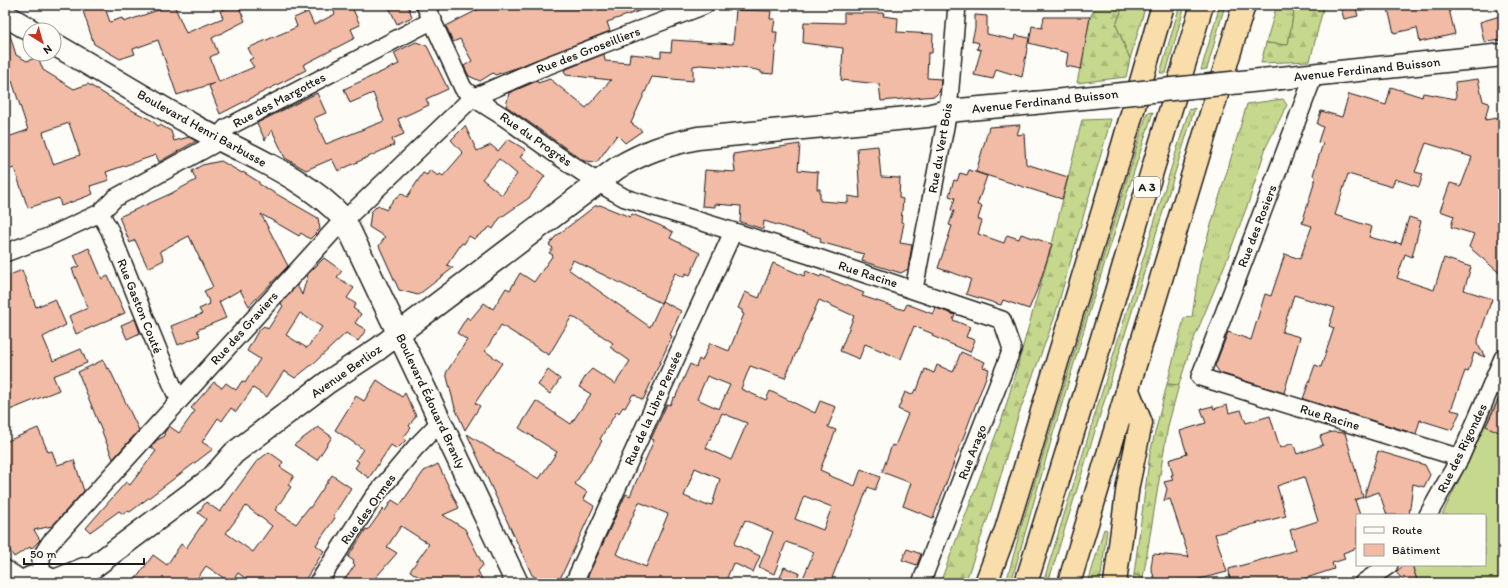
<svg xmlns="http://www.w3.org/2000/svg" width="1508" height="588" font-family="Itim,sans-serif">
<defs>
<pattern id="grass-tufts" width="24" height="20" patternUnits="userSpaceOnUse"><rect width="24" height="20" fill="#c6d88d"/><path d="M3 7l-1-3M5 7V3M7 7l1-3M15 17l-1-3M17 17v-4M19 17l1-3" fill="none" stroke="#aab979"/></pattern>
<pattern id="forest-firs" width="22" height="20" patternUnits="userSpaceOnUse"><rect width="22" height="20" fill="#c6d88d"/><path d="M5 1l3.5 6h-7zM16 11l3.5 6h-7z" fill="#aab979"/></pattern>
</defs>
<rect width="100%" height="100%" fill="#fdfcf7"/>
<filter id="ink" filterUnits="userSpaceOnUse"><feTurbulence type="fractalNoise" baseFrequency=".025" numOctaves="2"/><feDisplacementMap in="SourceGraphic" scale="8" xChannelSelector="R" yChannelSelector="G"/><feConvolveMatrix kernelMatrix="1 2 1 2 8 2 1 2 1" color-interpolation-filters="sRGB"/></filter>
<g filter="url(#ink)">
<path fill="url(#grass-tufts)" stroke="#717a54" d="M1123,5H1146L1130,59L1116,25Z
M1180,5H1185L1166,73H1160Z
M1220,5H1225L1207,69L1201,70Z
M1277,5H1295L1288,45L1266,43Z
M1283,99L1287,105L1266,147L1249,201L1226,262L1191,346L1179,385L1167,384L1184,318L1192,317L1200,262L1247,104Z
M1195,108L1048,583H1043L1189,110Z
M1153,112L1092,303L1053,434L1011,583H1006L1022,524L1147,113Z
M1104,529L1107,530L1100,583H1088Z
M1134,574L1143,578L1145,583H1133Z"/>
<path fill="url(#forest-firs)" stroke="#717a54" d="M1097,5H1123L1116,25L1130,59L1126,77L1077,83L1090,17Z
M1295,5H1324L1310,61L1261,63L1266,43L1288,45Z
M1111,119L1054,319L1018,416L991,509L965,583H940L1004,413L1052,244L1082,120Z
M1167,384L1179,385L1168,426L1143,578L1134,574L1150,453Z"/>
<path fill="#c6d88d" stroke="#717a54" d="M1503,389V583H1418L1412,565H1485V515H1442Z"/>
<path fill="#f2bba6" stroke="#1c1c1c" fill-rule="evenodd" d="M81,5H104L110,22L122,18L124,22L161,9L159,5H174L186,33L223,18L220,11L232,5H238L245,21L212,38L218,53L210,57L219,82L254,67L249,60L253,58L248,48L297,27L294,18L308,12L314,25L335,14L331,5H351L360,25L351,29L355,38L303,65L306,70L220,114L209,86L215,83L177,95L158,40L133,49L135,54L120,59L94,44Z
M388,5H408L412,17L397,24Z
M487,5H651V7L607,22L610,31L513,69L495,75L493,73L480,81L469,76L464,66L472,61L460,39L453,42L446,26Z
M1340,5H1355L1358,16L1344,19Z
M1387,5H1448L1455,34L1420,42L1417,28L1394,33Z
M736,10L771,11L770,19H775L773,32H777L773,74L761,73V71L752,69L700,65L693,66V81L652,77L631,123L642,131L625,143L617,135L597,162L584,161L506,106L509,93L537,81L538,83L550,79L586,108L611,80L566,75L564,70L604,54L605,61L629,63L630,54L661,57V51L671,52L672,40L733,44Z
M844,13H884L883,16L898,18L897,32L933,34L932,53H928L927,78L941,79L940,91L935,96L881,101L879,84L841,80L843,48L803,43L804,22L844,23Z
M975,15L987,16V34L1014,40L1015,35L1029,38L1022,77L996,69L993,79L974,75L981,50L977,49L979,43L972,41L975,28Z
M1503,15V40L1484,42L1480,22Z
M1044,17H1090L1081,69L1066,66L1068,53L1029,43L1032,26L1042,28Z
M5,30L9,32L16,55L27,61L38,57L43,70L74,89L88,84L113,99L114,101L151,120L158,126L160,125L171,131L174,141L189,137L196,141L159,162L156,155L106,172L109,180L90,186L93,194L61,206L59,198L28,208L14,168L5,171V138L28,130L12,81L5,84ZM69,123L80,155L53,164L43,132Z
M416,42L427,46L448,89L426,99L429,105L398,119L404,134L392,139L394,145L338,171L332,159L306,170L285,158L272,130L265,140L257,123L317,93L326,113L314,118L326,144L384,121L373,93L350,103L344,89L399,64L394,53Z
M1478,79L1483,101L1489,103L1485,120L1503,117V276L1469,247L1474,234L1451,227L1454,216L1440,211L1450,183L1461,186L1472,157L1426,143L1415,172L1423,174L1419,187L1395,179L1392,187L1348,174L1335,215L1372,227L1369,237L1395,244V242L1401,244L1409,217L1421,221L1412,257L1405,254L1397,278L1434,290L1444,258L1471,267L1464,290L1492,299L1477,343L1485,357L1474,353L1468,372L1465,371L1451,410L1460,412L1452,430L1420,420L1416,434L1303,399L1315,365L1321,367L1334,328L1329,326L1335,308L1294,295L1282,332L1300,337L1284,393L1220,373L1215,366L1228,332L1251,340L1265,294L1271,296L1285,254L1300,259L1312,226L1302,223L1313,187L1315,176L1313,175L1323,143L1318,142L1323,127L1317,124L1321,111L1342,117L1349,94L1386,105L1391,87L1422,97L1423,93L1456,99L1455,82Z
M1020,125L1017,135L1024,134L1026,164L1068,177L1062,199L976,172L989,127Z
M465,126L477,151L491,145L498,151L508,139L526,150L520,157L545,176L529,198L500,218L493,229L490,227L474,239L469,236L464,244L462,243L447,265L453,268L418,295L399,290L379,246L385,237L369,227L371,212L378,205L386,210L394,199L397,198L401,193L407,197L423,173L427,175L430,170L438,176L440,174L443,176L463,153L451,140ZM499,159L517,174L502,195L482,179Z
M800,144L798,170L818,172L817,189H820V201L848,203V196L860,198L857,148L878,146L881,177L900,178L899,198L903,199L901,222L904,223L900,243L912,245L908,269L901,273L865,262L862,261L864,254L820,242L821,238L764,221L763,229L740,222L741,206L715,204V207L702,206L705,170L735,172L733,154Z
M221,161L242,173L243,172L259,182V184L318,218L320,229L310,239L301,233L299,236L261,214L288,266L249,306L240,290L219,302L226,318L197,330L200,336L178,345L171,326L202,314L199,309L210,304L204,291L213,287L189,236L160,251L164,260L148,268L135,240L130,243L119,217L170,194L196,180L192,171L202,165Z
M969,170L987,176L977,205L982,206L978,219L982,221L978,234L1004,243L1007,235L1019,239L1021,234L1052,244L1039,285L1029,309L1003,300L1001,305L966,294L971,279L938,268L952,226L949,225L954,211L951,210L955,198L949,196L954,180L957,181L960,173L967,175Z
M600,205L630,217L632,214L659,225L673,232L670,238L700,253L690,275L686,273L684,277L675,273L661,303L573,260L568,269L650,327L662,301L681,311L670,335L672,336L643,400L633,394L625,408L623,407L619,413L617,411L600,439L602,441L575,484L587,492L583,499L594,506L558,583H544L532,575L467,434L539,479L557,452L519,428L536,401L571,424L591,394L579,387L587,374L592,369L615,384L630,361L610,347L613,343L572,316L549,355L501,325L485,351L502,363L475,403L480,406L465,430L455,408L446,373L467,340L457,333L467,317L470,320L484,303L493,309L506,288L510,290L520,273L534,282L553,255L549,253L553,248L549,245L555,237L595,206Z
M89,248L102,279L108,276L125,313L76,334L69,316L88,308L72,269L79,266L74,255Z
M324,258L342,271L337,277L354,288L347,298L356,304L353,308L361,314L355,323L366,330L358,341L346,333L314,363L295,378L284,371L267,397L253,388L236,412L231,408L222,421L218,418L202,442L213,449L130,512L128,511L123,514L119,511L90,532L86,528L126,482L130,485L156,451L151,447L157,440L165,436L164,433L169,426L179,433L195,411L191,408L214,382L222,388L226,383L236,390L242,381L245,383L260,359L247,351L258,331L264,326L268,329L283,306L281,304L297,285L302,295L308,274ZM300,313L322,327L307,348L286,335Z
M773,263L804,276L806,271L820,277L821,275L864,293L862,296L904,310L907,304L933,314L936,308L955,315L953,320L970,327L966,337L975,340L970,352L932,336L933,334L914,326L901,359L865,344L859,359L840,351L854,316L819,300L785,378L750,366L741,389L766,400L770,391L815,413L820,401L836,407L828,427L836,430L820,470L829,474L828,475L855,486L861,469L880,477L875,490L868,487L830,583H801L814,552L786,542L774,574L759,567L773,532L745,520L734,544L760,556L753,572L733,563L725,583H593L586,580L626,494L630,496L654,440L651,439L667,404L670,405L674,397L675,398L690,364L696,367L699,359L702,361L710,343L729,351L744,314L742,313V310L738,308L745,292L759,298ZM707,376L730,385L719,409L697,399ZM722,413L747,423L731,460L706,448ZM695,468L720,479L712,505L708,504V506L684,496ZM804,496L832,507L823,530L795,519ZM639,502L668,514L646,567L616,554Z
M22,270L36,307L55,299L66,325L43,337L53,361L81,349L87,363L53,376L59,390L5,412V277Z
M135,319L140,333L127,339L121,325Z
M961,352L985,362L983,367L989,369L933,518L903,506L911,483L882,472L892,445L895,446L908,414L898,409L905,392L912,395L915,390H917L925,369L934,373L937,365L953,372Z
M103,360L107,369L109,368L139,430L113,459L78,372Z
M548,370L560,379L550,394L538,385Z
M377,380L402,397L405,393L416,416L409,426L411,428L403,438L406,440L397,449L391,445L369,478L355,468L359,462L356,460L363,449L335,430L356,396L364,401Z
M1503,390V434L1486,426Z
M1227,405L1229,413L1241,410L1246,423L1270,416L1280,448L1293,443L1297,454L1323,445L1320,436L1332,432L1345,433L1363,497L1355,500L1360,515H1357V548L1343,553L1345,559L1332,563L1334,569L1291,583H1230L1229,569L1296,550L1290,530L1318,521L1304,477L1277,486L1286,516L1215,534L1227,572L1183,583H1156L1151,568L1153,554L1189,557L1170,499L1164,501L1167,489L1164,482L1173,480L1171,475H1173L1169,460L1187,454L1180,431L1206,423L1201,409L1213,406L1214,409Z
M318,427L332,437L317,460L294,445Z
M38,428L48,452L52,451L57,465L74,460L84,491L52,526L34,530L40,540L31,549L30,547L14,557L5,543V442Z
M1378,451L1425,465L1430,475L1424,487L1413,484L1409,515H1387L1379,492L1364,497Z
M269,452L283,462L280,467L294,476L288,485L291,487L275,510L296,524L309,507L310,508L332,475L351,488L333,516L335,518L316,545L324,551L303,583H252L238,573L231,583L206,566L194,583H133L153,555L167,565L181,544L186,548L206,519L198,513L206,502L220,512L256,462ZM246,506L272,526L253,552L226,533Z
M438,464L459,508L443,515L465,529L483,565L478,571L484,583H428L410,571L429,544L401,526L387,547L397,553L371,583H342L355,565L353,563L354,561L348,557L366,529L368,530L383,509L385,511L392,500L400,505L424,471Z
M907,549L921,554L917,565L902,560Z
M1404,565H1412L1418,583H1405L1396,572Z
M784,567L799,573L795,583H778Z"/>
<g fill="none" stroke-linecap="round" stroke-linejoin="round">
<g stroke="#1c1c1c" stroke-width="20">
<path id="street" d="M425,5L463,88C476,102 493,109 508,120C546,147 583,175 625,198L809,255L1002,320L1012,349L921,583
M1314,75L1200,377L1460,458
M100,213L110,231L175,392L181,397
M5,253L48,237L100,213L115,198L212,145L226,128L433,20
M914,289L948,111L957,5
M1428,515L1460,458L1503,358
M5,569L27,583
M41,575V557L50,543L335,229L472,98L541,68L705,5
M318,583L373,498L415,448L440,422
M574,583L733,232
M1363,583L1389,565"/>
</g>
<g stroke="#1c1c1c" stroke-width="25">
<path id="secondary" d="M5,15L30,30
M54,44C101,71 148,100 196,127C246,155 305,176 344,219L517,583
M1281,78L1503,55
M52,582L84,569
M27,583L30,578L41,575L49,579L52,583
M72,583L212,478L234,453L328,382L378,349L617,168C646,151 665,145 698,138L877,121L927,116L948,111L1034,103"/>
</g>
<g stroke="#1c1c1c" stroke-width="25">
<path id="highway" d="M986,583L1006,530L1123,145L1163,5
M1026,583L1093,368L1202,5
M1069,583L1244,5
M1115,583L1128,485L1141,423L1127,388"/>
</g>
<use href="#street" stroke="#fdfcf7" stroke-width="17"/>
<use href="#secondary" stroke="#fdfcf7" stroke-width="22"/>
<use href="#highway" stroke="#f9ddab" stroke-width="22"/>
<g stroke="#1c1c1c" stroke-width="25" stroke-linecap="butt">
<path id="secondary-bridge" d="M1034,103L1281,78"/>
</g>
<use href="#secondary-bridge" stroke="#fdfcf7" stroke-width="22"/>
</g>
</g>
<g text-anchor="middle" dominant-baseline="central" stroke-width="3.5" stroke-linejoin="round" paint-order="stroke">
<rect fill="#fdfcf7" stroke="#605f5e" stroke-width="1" x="1134" y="177" width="26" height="20" rx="3"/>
<g font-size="12" font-weight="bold" fill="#1c1c1c">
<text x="1147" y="187">A 3</text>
</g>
<g font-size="13" fill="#1c1c1c" stroke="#fdfcf7">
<text transform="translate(588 50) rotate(-21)">Rue des Groseilliers</text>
<text transform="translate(1367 69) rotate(-6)">Avenue Ferdinand Buisson</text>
<text transform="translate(279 100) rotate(-28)">Rue des Margottes</text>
<text transform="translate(1045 101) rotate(-6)">Avenue Ferdinand Buisson</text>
<text transform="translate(202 128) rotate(29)">Boulevard Henri Barbusse</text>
<text transform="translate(536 139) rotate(35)">Rue du Progrès</text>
<text transform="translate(940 148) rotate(-80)">Rue du Vert Bois</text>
<text transform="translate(1257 226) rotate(-69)">Rue des Rosiers</text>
<text transform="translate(868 274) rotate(18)">Rue Racine</text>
<text transform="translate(140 306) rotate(68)">Rue Gaston Couté</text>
<text transform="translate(244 328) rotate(-48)">Rue des Graviers</text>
<text transform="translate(346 371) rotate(-35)">Avenue Berlioz</text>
<text transform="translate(431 401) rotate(65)">Boulevard Édouard Branly</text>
<text transform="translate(653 408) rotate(-66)">Rue de la Libre Pensée</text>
<text transform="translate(1330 417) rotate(17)">Rue Racine</text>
<text transform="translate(1462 448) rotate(-64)">Rue des Rigondes</text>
<text transform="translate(972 452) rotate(-69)">Rue Arago</text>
<text transform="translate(368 509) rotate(-54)">Rue des Ormes</text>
</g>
</g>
<rect width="1508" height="588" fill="none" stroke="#fdfcf7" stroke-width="20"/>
<rect x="10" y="10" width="1488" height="568" fill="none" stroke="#1c1c1c" stroke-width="1.5" filter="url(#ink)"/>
<rect x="1356" y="514" width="130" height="52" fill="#fdfcf7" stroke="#a3a29f"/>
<rect x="1364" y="527" width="20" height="6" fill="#fdfcf7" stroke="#a3a29f"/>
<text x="1392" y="534" font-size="12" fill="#1c1c1c">Route</text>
<rect x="1364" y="544" width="20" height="12" fill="#f2bba6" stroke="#a3a29f"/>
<text x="1392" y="554" font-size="12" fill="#1c1c1c">Bâtiment</text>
<g transform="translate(42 42) rotate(143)"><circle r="19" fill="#fdfcf7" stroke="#a3a29f"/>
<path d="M0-3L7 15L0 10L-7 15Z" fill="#c8321e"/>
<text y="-6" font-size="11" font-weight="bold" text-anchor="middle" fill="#1c1c1c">N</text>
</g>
<path d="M24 558v6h120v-6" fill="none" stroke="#1c1c1c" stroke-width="2"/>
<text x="30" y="558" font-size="12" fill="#1c1c1c" stroke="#fdfcf7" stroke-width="3" paint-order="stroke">50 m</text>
</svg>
